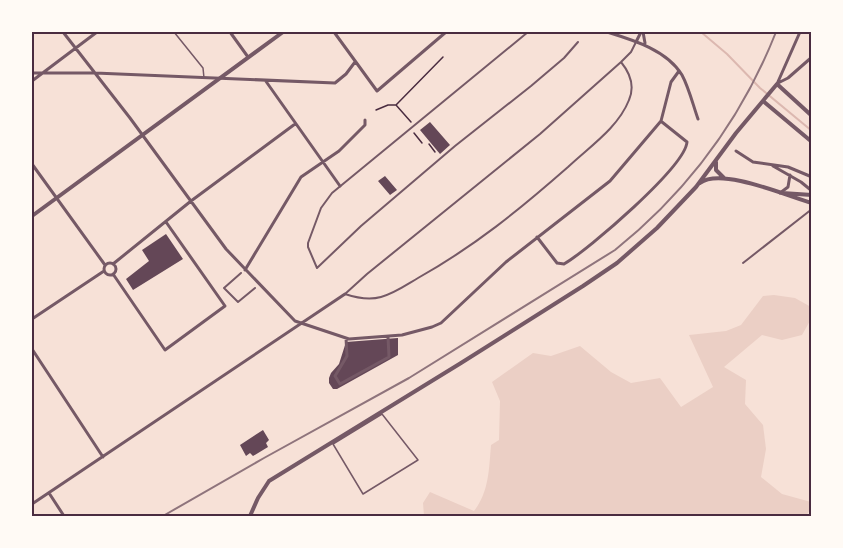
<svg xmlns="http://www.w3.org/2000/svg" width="843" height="548" font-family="Raleway,sans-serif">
<rect width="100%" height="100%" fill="#f7e1d7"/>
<path fill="#ebcfc5" d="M774,295L795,298L811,307V319L802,335L782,340L762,335L724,367L746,380L745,404L763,425L766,449L761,477L782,494L811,502V508L806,516H424L423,503L430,492L474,511C489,492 489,469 491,445L499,440L500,401L492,382L533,353L551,356L580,346L611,372L631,383L660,378L681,407L713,387L689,335L726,331L741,325L763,296Z"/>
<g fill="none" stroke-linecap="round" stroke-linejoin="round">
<path stroke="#dcb8b0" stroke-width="2" d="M701,32L727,54L760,88L812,131"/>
</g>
<path fill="#644757" d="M430,122L450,145L440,154L420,130Z
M385,176L397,190L390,195L378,181Z
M166,234L183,259L133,290L126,279L149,261L142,250Z
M398,338V355L337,389H333L329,383V378L331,373L339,364L346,342Z
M263,430L269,440L266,443L268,447L253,456L250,453L246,456L240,445Z"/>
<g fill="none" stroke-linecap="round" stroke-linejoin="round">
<path stroke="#4a2c40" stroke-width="1.5" d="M396,105L411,122
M376,110L388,105H396L443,57
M414,133L422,143
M429,144L435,152"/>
<path stroke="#755966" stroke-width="1.5" d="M174,32L203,68L204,78
M382,414L418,460L363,494L333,444Z"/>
<path stroke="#755966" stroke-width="2" d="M528,32L332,193L321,208L308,243V247L317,268L361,226L455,146L531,86L564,58L578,42
M743,263L812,209
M241,273L224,288L238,302L255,288
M345,294C357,298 370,300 381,297C395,293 406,285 418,278C475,246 519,210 568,167C589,147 618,128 629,100C635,86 630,73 621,62
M345,294L367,274L540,134L621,62L631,52L636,42"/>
<path stroke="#755966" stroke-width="3" d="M63,32L130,118L226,249L295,321L349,339L402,335L432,327L441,323L506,262L610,181L661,121L671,82L679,71
M230,32L248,57
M334,32L377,91L446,32
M607,32C633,40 667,50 682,75C689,88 693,105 698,119
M643,32L645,43
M636,42L641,32
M32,73H95L335,83L346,74L355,62
M265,80L340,186
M32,81L97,32
M778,83L788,78L812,57
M777,84L800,32
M736,151L753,162L788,167L812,177
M32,164L105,265
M773,166L801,182L812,191
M780,193L788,187L790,175
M537,237L557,263L564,264C588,250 685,167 687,142L662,122
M104 269a6 6 0 1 1 12 0a6 6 0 1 1-12 0Z
M113,264L191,201L295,124
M245,270L301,177L339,151L365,125V120
M113,274L165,350L225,306L166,222
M32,319L104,271
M346,338L347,356L335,376L340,384L389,357L388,337
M32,349L103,457
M49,493L64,516
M32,504L345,294"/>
<path stroke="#755966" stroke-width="4" d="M763,101L812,142
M716,162V170L724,178
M700,183C721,167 787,196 812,203
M782,193L812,195
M32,216L283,32
M250,516L258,498L269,481L461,363L583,286L617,263L657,228L696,187L736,133L777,84L812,116"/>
<path stroke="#8f747c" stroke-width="2" d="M163,516L264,458L409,378L615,250C687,192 742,118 776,32"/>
</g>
<rect width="843" height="548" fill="none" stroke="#fffaf5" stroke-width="66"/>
<rect x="33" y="33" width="777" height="482" fill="none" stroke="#4a2c40" stroke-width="2"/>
</svg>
